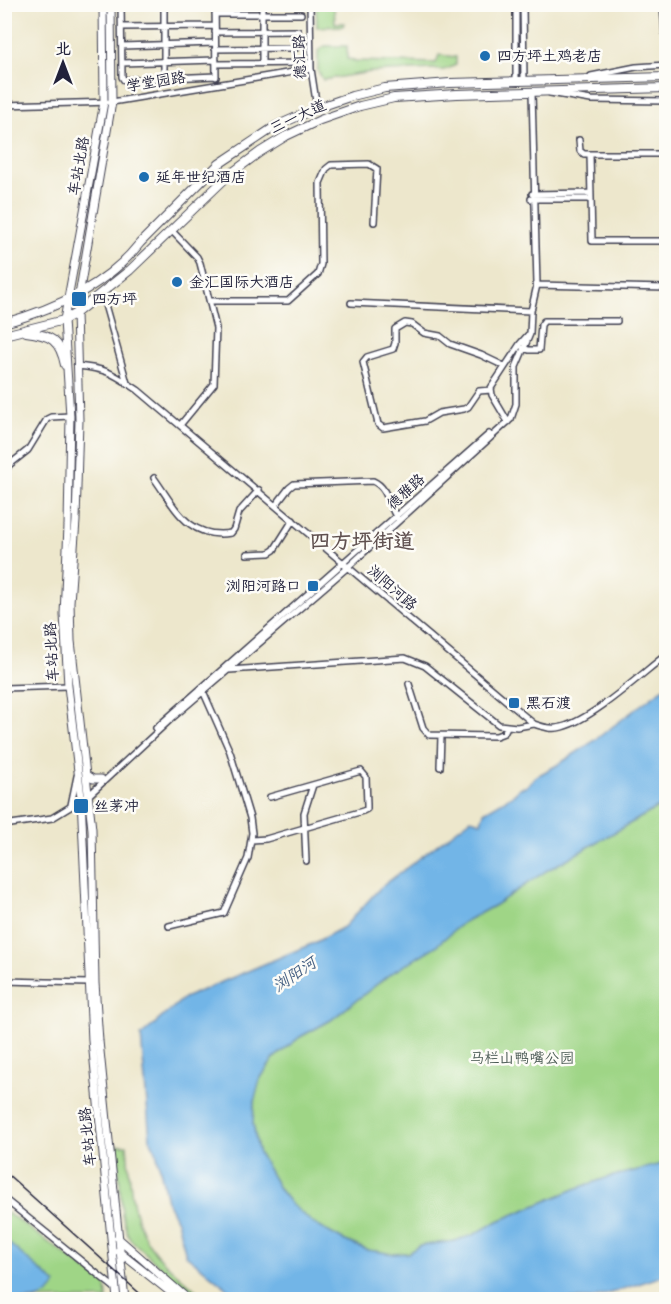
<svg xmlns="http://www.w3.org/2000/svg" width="671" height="1304" font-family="'Balsamiq Sans','LXGW WenKai TC',sans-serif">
<rect width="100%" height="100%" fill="#fdfcf7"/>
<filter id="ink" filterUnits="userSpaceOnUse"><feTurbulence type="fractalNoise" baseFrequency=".0167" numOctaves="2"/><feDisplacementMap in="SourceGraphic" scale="12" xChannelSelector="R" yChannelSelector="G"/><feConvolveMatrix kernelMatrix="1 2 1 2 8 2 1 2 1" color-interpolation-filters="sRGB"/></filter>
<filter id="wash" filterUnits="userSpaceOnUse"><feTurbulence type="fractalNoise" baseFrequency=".008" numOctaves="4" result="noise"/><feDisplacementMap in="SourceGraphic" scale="24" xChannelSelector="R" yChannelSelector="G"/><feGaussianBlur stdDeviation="1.35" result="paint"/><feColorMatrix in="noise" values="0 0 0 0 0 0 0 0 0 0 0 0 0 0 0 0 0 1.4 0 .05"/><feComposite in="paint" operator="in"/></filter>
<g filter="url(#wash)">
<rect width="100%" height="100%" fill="#ede7cc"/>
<path fill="#9fd586" stroke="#607c60" stroke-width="1.5" d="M316,5H334L335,23H344L343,26L317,27Z
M325,46H347V59L354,60V61L436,63L439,55L456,57V65C447,69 444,72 434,69L371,72L323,80L318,71V51Z
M666,803V1163L606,1178L575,1189L498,1221L473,1235L455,1241L419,1246L408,1253L394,1254L367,1250L343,1240L314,1224L291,1204L280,1190L258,1151L253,1123L254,1102L260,1079L274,1058L300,1037L331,1020L390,974L436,946L462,923L495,905L546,871Z
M117,1145H127C130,1182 130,1222 155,1252C169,1269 190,1284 206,1299H196L131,1240L127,1233L122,1214Z
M8,1213L106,1284L107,1299L5,1300L4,1216Z"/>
<path fill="#72b5e7" stroke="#4a6c91" stroke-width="1.5" d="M666,686V803L546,871L495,905L462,923L436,946L390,974L331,1020L300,1037L274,1058L260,1079L254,1102L253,1123L258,1151L280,1190L291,1204L314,1224L343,1240L367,1250L394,1254L408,1253L419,1246L455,1241L473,1235L498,1221L575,1189L606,1178L666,1163V1275L592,1299H240L186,1255L177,1221L167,1201L156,1151L150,1139L141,1036L184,998L314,943L344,927L380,888L471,819L481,822L484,812L515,794L519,788L526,787L535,777L559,764L591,743Z
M4,1239L56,1284C45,1304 25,1300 5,1299Z"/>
</g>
<g filter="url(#ink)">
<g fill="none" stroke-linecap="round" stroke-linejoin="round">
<g stroke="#404051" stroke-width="8">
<path id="minor" d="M121,4L122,77L124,80L216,76
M164,4V76
M215,4L216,77
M262,4V63
M310,4L311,69L317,108
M516,4V80
M523,4L524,80
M663,4L666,53
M215,14H301
M122,27L215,26
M215,32L298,31
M122,46L215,43
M215,49L296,48
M122,63L216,60
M216,64L311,63
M591,76L636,67L666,65
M550,93L591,100L666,101
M664,101L666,253
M4,105L112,102L311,69
M579,140L580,151L584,154H665
M590,154L592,241H666
M532,194L590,193
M531,199H590
M171,230L197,257L200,263L216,328L214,384L181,424
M536,285L666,288
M102,294L127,383
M210,301H288L318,274L321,264L320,183L326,169L331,165L369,164L377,169L374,222
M351,303L531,311
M523,348L529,350H539L541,325L544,321H617
M77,366C108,369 112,373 138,390L534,724C543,727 552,730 562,727C593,719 640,675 666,655
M491,390L479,391L468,407L464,409L439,413L425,421L383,428L378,424L363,362L367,357L393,349L395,343V329L405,323L412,324L424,333L440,336L450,344L481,355L504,366
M508,422L492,395L491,388L520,344L528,335
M4,474L9,465L28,450L47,419L51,417L70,416
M154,478C175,507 188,540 231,533L234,529L239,512L259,490
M276,505L289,488L294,484L373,481C389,488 388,507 398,519
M247,554L269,553L274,550L293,520
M229,670L405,658L425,666L499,725L517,727L534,724
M409,684L423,728L429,735L496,736L504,733L507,727
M4,688L68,686
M156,728L489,434
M440,767L441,736
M71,805L77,776
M4,825L52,818L88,796L171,719L349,566L511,419L516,404V367L530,334L531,311L537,285L532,92
M252,840L266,839L363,811L367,809V805L366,777L361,771L270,797
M306,861L304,813L313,785
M169,926L224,913L248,858L252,833L250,818L230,752L203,691
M4,981L88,983
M4,1202L7,1201L116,1289"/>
</g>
<g stroke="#404051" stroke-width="9">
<path id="major" d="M103,4L104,102L64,320L70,416L68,526L64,614L68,686L81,797L92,1041L117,1300
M111,4L112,102L76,313L79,420L76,521L70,602L71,641L92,829L95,983L99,1041L125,1300
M86,775L93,779H101
M118,1238L189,1300
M118,1251L180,1300"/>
</g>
<g stroke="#404051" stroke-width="10">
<path id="highway" d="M4,323C55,309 107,285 140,243L219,164L276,126L317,108L352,96L385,88L450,83L666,77
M26,332C51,335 60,340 65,365
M4,335L64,320L76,313L130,270L229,175L260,152L286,136L320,120L360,106L394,98L457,94L666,88"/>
</g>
<use href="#minor" stroke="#fff" stroke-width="5"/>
<use href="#major" stroke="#fff" stroke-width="7"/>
<use href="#highway" stroke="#fff" stroke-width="8"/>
<path stroke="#22223b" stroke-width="1.5" d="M4,1171L147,1300"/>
</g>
</g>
<g fill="#1f6fb2" stroke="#fdfcf7" stroke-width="2">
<circle cx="485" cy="56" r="6"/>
<circle cx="144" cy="177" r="6"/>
<circle cx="177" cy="282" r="6"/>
<rect x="71" y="291" width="16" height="16" rx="3"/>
<rect x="307" y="580" width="12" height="12" rx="3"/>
<rect x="508" y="697" width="12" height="12" rx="3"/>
<rect x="73" y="798" width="16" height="16" rx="3"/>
</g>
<g text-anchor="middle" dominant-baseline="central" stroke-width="5" stroke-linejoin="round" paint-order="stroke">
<g font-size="15" fill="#22223b" stroke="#fdfcf7" text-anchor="start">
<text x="497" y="56">四方坪土鸡老店</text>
<text x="156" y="177">延年世纪酒店</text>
<text x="189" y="282">金汇国际大酒店</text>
<text x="92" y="299">四方坪</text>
<text x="301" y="586" text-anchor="end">浏阳河路口</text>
<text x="526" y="703">黑石渡</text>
<text x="94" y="806">丝茅冲</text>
</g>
<g font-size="15" fill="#22223b" stroke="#fdfcf7">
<text transform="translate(300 57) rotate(-92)">德汇路</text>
<text transform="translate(156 82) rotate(-9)">学堂园路</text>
<text transform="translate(298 117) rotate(-25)">三一大道</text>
<text transform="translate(79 166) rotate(-80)">车站北路</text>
<text transform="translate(406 492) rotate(-42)">德雅路</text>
<text transform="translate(392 588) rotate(41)">浏阳河路</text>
<text transform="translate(52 652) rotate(-93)">车站北路</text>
<text transform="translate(88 1137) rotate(-96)">车站北路</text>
</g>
<g font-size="15" fill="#485852" stroke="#fdfcf7">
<text x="522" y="1058">马栏山鸭嘴公园</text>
</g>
<g font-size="16" font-style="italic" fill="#425d80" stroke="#fdfcf7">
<text transform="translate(295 975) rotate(-34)">浏阳河</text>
</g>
<g font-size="21" font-weight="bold" fill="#605150" stroke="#fdfcf7">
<text x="362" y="541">四方坪街道</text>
</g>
</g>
<rect width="671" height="1304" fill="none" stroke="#fdfcf7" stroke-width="24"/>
<g transform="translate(63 63)" stroke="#fdfcf7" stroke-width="4.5" paint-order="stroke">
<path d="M0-4.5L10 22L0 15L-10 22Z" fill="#22223b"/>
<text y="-9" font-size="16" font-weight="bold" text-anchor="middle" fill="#22223b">北</text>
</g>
</svg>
